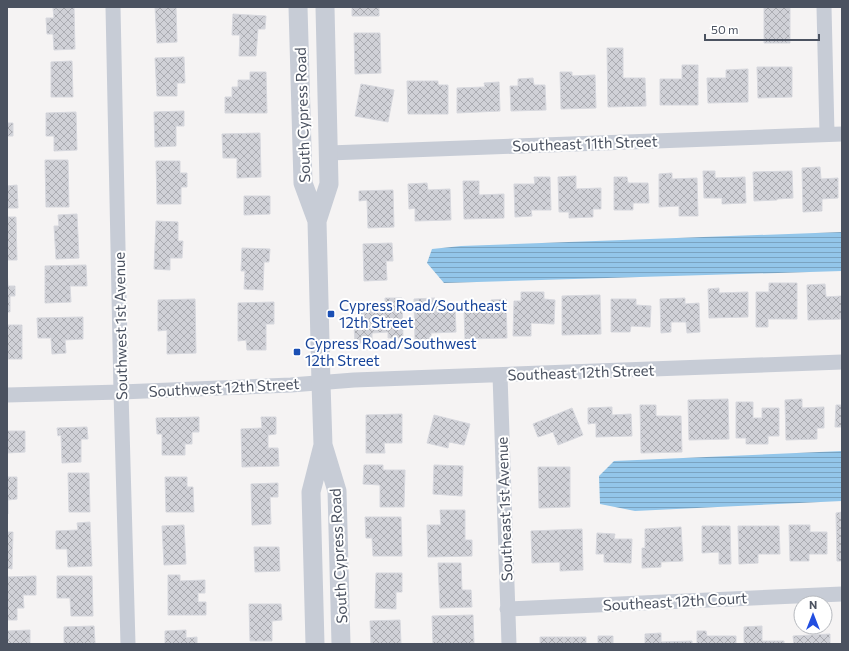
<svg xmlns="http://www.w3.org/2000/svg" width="849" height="651" font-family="Commissioner,sans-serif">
<defs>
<pattern id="water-rules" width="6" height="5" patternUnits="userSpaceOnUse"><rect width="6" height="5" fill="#93c6ea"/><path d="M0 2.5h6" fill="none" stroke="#7aa3c1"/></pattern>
<pattern id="building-cross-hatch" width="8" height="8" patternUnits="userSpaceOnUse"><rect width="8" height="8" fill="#d0d1d7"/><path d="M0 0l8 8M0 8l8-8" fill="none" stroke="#abacb2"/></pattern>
</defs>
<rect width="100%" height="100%" fill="#f5f3f3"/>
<path fill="url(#water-rules)" d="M842,232V271L444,283L427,263L432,249L461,246Z
M842,451V501L635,511L600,504L599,476L614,461Z"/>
<path fill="url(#building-cross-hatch)" stroke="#d7d8de" d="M74,7L75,49L54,50L53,34H47L46,18H54L53,8Z
M155,7H176L177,42L157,43Z
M352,7H379V16H352Z
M764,7H790V43H764Z
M233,14L266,16L265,29H258L256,56H239L240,35H232Z
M354,33H380L381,73L355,74Z
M607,48H623V78H645L646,106L608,107Z
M184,57L185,83H177V96H157L155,58Z
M72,61L73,97H51V62Z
M682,65H698V105H660V79H682Z
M757,67H792V97L758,98Z
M748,69V102L708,103L707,78H726V70Z
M250,72H266L267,113H225V97H232V87H238V80H250Z
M560,72H572V76L595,75L596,108L561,109Z
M533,78L534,85H545L546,110L511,111L510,86H518V79Z
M407,81H438V85H448V114H408Z
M499,82L500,111L457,113V88L485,87L484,83Z
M361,84L394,90L388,122L355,116Z
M184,111V126H176V146L155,147L154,112Z
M76,112L77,150L54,151V136H46V113Z
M7,123H13V136H7Z
M260,133L261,177L237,178V158H223L222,134Z
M45,160H68L69,207H46Z
M156,161H180V173H187V187H181V204H157Z
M820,167L821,179L838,178V198L822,199V211L803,212L802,168Z
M703,171H715V178L745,177L746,203L722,204V198H704Z
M792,171L793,198L777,199V200L754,201L753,172Z
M672,173V179L697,178L698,216H679V206L659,207V174Z
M576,176V189L601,188V209H593V217L569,218V212H559L558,177Z
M534,177H550L551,210H531L532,216L515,217L514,184H535Z
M614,177H627L628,183H648L649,203H633V210H614Z
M463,181H479V195L504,194V218L464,219Z
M427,183L428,190L450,189L451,220L415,221V208L409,209L408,184Z
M17,185L18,208H7V186Z
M393,190L394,227L368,228L367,200L359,201V191Z
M244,196H270V214L244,215Z
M77,214L79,258L56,259L54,226H59L58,215Z
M7,217H16L17,260H7Z
M156,221L178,222V241H183L182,258H170V270L154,269Z
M392,243L393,261H386L387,280L364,281L363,244Z
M242,248L270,249L269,262H264L263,290L244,289L245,271H241Z
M86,265L87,286H70L71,302L45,303V266Z
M7,268L8,286H15V296H10V312H7Z
M769,283H797V319H768V327H756V292H769Z
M825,284L826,297L842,296V319L808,320L807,285Z
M719,288V293L748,292V317L709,318L708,289Z
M521,292H544V299L555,300L554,324L531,323V336H513L514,301H521Z
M600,295L601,334L562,335V296Z
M385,298H402L403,338H388V332L372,333V343H355L354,326H361L360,308H385Z
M435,298V305H455L456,332L431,333V339L415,340L414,299Z
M685,298V304L699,303L700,332L687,333L686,322H671V332L661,333L660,299Z
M195,299L196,353L167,354V330L158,331V300Z
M506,299L507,338L465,339L464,310H492L491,300Z
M611,299H636V305L651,306L650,327L631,326L630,332H611Z
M274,302V324H266V350H247L246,340L238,341V303Z
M83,317V339L65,340L66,353L52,354L51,338H38L37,318Z
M7,325H22V359H7Z
M728,399L729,439L689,440L688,400Z
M802,399V408L824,407V428H817V439L786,440L785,400Z
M736,402H753V418H762V408H779V436H768V444H746V438H736Z
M640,405H656V416H681L682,452L641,453Z
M836,405H842V427H835Z
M612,407V415L631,414L632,436L596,437V423L588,424V408Z
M572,408L583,435L558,445L553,432L538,437L533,424Z
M402,414V443H384L385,453H366V415Z
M434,415L470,424L464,445L449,442L448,448L427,443Z
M199,417V432H192V444H185V455H162V434H157L156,418Z
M261,417H276V434L268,435V448H278L279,466L242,467L241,429L262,428Z
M87,427L88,439H81V462L62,463L61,435L58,436L57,428Z
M7,431H25V452L7,453Z
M364,465H383V470H405L404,507H380V485L363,484Z
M434,465L463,466L462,496L433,494Z
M538,467H570V507L539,508Z
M68,473H89L90,512H69Z
M7,477H17V499L8,500V514H7Z
M165,477H187V487H193L194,512H166Z
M278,483V497H270L271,524L252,525L251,484Z
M440,510H465V540H472V556L428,557L427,525H441Z
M842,512V561H837L836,513Z
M365,517H401L402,556H373L372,538H366Z
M90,522L92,566L68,567L67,549H56V531L78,530L77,523Z
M184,525L186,564L164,565L162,526Z
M789,525H810V532H827V554H809V561H790Z
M702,526H730L731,564H719V552L702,553Z
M738,526H779L780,554H758V563L739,564Z
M681,527L683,561L661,562V567L642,568V548H645V529Z
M582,529L583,570L560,571V562L532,563L531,531Z
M7,532H13L12,569L7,568Z
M597,533L615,534L614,539H632L631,563L604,562V554H596Z
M254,547H279L280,571L255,572Z
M438,563H461L462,590H471L472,607L440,608Z
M376,573H402V592H396V609L375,608Z
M168,575H180V581L205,580V593H198V602H206V615H168Z
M36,576V595H23L24,608H17V620H7V577Z
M57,576H92L93,616H71L70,598H57Z
M249,604H281L282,620L272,621V641H250Z
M473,615L474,644H433L432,616Z
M400,620L401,644H411H371L370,621Z
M94,626L95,643H86V644H64V627Z
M762,626V641H784V644H744V627Z
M30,630V644H7V631Z
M186,630V638L197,637V644H165V631Z
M697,631H706L707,636H736V644H697Z
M661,633V642L692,641V644H645V634Z
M830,634V644H794L793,636Z
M598,636H613V644H598Z
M540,637H586V644H540Z"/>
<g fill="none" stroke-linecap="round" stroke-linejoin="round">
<path stroke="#c7ccd6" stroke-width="15" d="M113,7L121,392L128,644
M824,7L827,134
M329,153L842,134
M500,375L509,644
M7,395L121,392L291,385L354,380L842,362
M507,609L842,594"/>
<path stroke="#c7ccd6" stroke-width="19" d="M298,7L303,183L317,221L321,383L323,445L337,491L341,644
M317,221L329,184L325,7
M315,644L311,492L323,445"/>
</g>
<g fill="#1a4fb4" stroke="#fff" stroke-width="1.5">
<rect x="327" y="310" width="8" height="8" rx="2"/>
<rect x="293" y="348" width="8" height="8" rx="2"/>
</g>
<g text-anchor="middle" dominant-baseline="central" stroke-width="4" stroke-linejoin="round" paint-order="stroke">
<g font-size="15" fill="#4b5260" stroke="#fff">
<text transform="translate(302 115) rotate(-92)">South Cypress Road</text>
<text transform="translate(585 143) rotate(-2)">Southeast 11th Street</text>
<text transform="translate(120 326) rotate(-91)">Southwest 1st Avenue</text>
<text transform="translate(581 372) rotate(-2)">Southeast 12th Street</text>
<text transform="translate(224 387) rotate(-3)">Southwest 12th Street</text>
<text transform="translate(504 509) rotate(-92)">Southeast 1st Avenue</text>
<text transform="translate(338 556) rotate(-93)">South Cypress Road</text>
<text transform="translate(675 601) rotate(-3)">Southeast 12th Court</text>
</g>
<g font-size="15" fill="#164399" stroke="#fff" text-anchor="start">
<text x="339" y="305">Cypress Road/Southeast<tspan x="339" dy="17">12th Street</tspan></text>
<text x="305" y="343">Cypress Road/Southwest<tspan x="305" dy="17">12th Street</tspan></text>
</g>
</g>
<rect width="849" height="651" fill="none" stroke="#4b5260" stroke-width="16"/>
<g transform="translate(813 615)"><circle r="19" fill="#ffffff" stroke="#b7babf"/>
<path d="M0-3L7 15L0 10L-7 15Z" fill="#224ee0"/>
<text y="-6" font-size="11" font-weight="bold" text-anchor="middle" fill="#4b5260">N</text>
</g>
<path d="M705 34v6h114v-6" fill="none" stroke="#4b5260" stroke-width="2"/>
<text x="711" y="34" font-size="12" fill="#4b5260" stroke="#ffffff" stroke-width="3" paint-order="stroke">50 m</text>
</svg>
